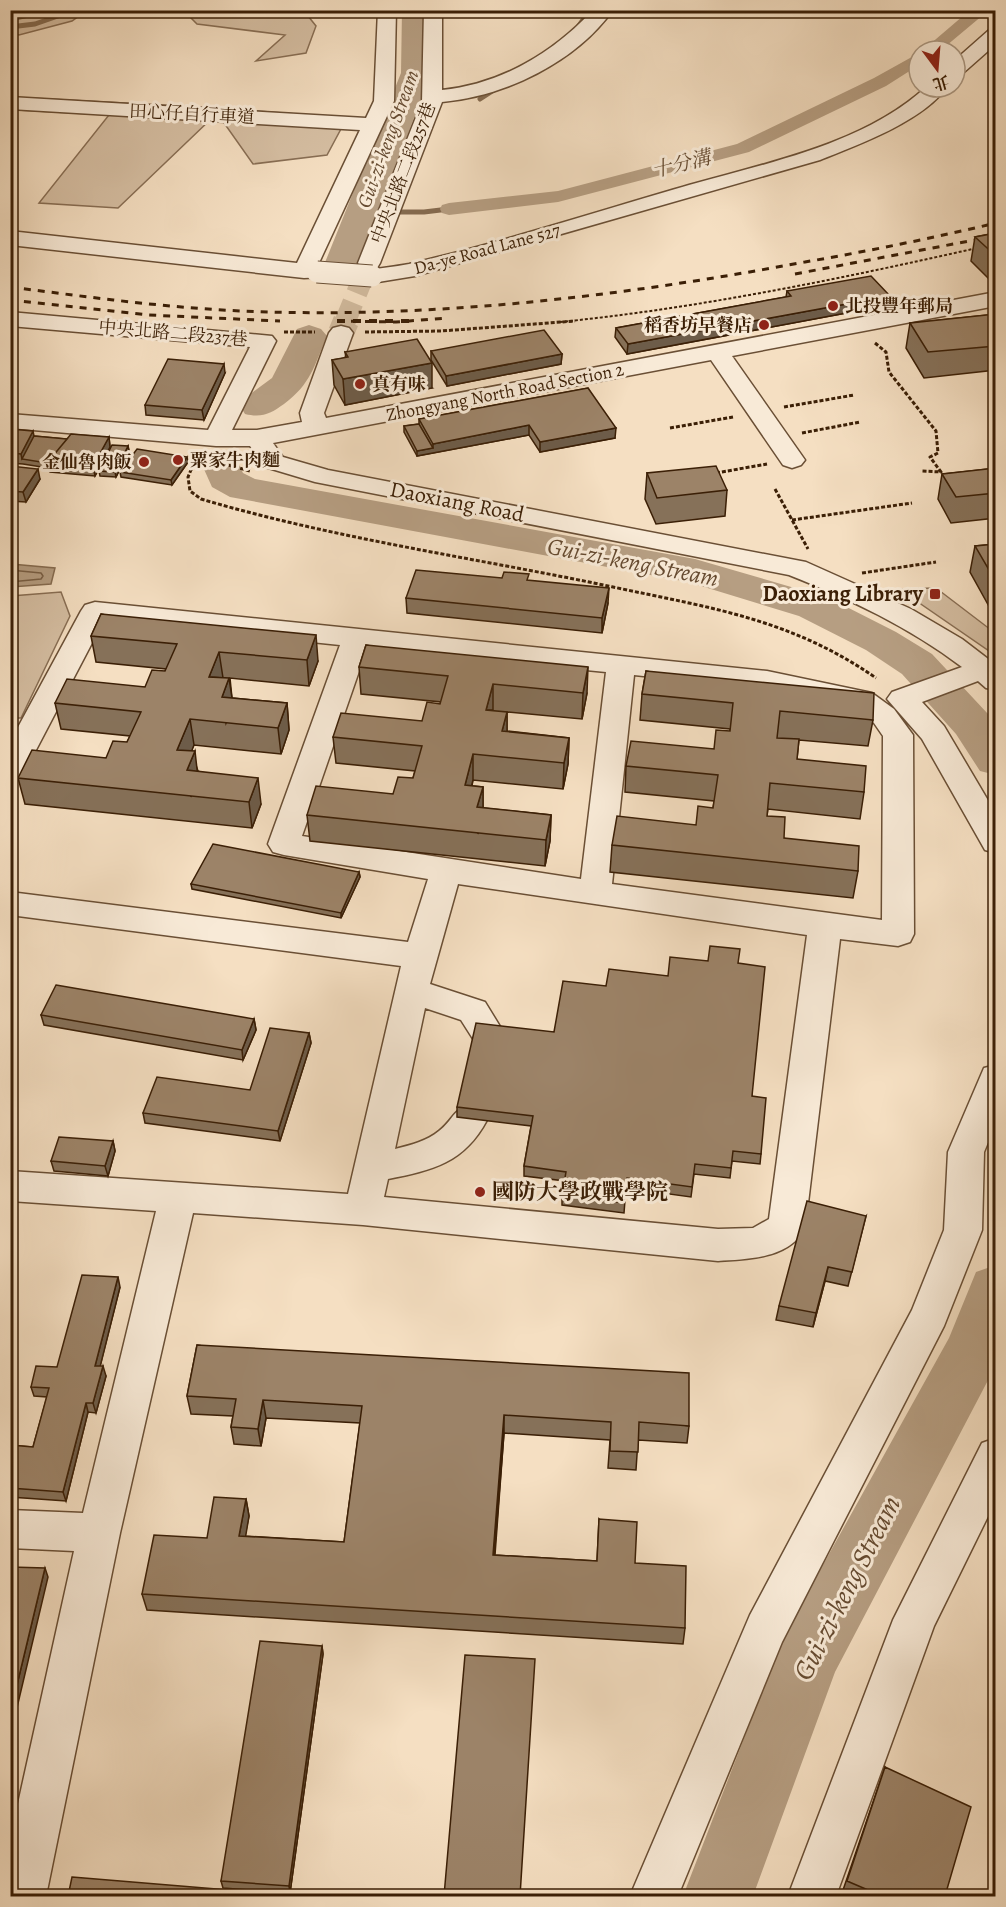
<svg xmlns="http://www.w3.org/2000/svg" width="1006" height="1907" font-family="Alegreya,'Noto Serif TC',serif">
<rect width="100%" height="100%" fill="#f5dfc2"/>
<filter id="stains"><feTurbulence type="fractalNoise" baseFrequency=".00333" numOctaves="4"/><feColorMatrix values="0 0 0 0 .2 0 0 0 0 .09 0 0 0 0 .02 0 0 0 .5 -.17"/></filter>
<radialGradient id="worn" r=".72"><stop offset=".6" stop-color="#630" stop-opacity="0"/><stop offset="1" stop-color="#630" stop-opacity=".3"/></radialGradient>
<path fill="#d5bea2" stroke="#886e54" stroke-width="1.5" d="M52,11H86L72,21L19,35L11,33V21Z
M179,11H304L316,26L306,53L256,61L285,35L197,24L184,11Z
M11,97L219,108L336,117L342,127L327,155L253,164L222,120L211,119L118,208L39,203L109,115L17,110L11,115Z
M936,588L995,633V655L899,589Z
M61,592L70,616L21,718H11V596Z"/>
<path fill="#b69e82" stroke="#856b50" stroke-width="1.5" d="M11,564L55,568L51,584L11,587Z"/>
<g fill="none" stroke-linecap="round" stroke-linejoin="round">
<path stroke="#785e44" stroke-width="1.5" d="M10,570L41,573L43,576L41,579L10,582"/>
<path stroke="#856b50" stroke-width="5" d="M10,27L35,24L75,10
M578,27L590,10
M480,99L497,88
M361,212H424L449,209"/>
<path stroke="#856b50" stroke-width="7" d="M975,727L983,725V722"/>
<path fill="#b69e82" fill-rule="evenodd" d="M970,10H989L940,51H922Z
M919,53V65L886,86L749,152L558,202L449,215L442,213L440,209L442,205L449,203L558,191L737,144L874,78Z"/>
<path fill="#b69e82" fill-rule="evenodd" d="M402,10H430L431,73L358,265L353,272L341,275L329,272L324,265L401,73Z
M309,325L321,329L327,336C314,366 311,384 284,404C270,414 262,418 245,414L240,406L245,398L272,378L297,329Z
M222,456L236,459L243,473L255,479L695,559L829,598L896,632L932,654L988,714L996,725V775L980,771L956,734L902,674L866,650L799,616L688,582L230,497L212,487L203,467L208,459Z
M996,1265V1365L835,1672L753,1896H683L784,1635L949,1338L976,1272Z"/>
<path stroke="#d0b99c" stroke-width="21" stroke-dasharray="21 10" stroke-linecap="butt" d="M345,322L369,263"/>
<path stroke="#d0b99c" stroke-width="26" stroke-dasharray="26 13" stroke-linecap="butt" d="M341,333L346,321"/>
<g stroke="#6a4f35" stroke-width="3">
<path id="minor" d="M378,10H396L394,101L318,265L325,267L328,272L325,277L304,278L10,245V231L297,263L360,130L10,109V97L366,118L374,101Z
M424,10H442V90C501,84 553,53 593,10H613C575,63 505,96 442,102L380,263L377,268L369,270L361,268L358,263L422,102Z
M996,28V44L962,74L955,76V60L989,30Z
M926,87H947C923,121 858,145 820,160L415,276L372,283L364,281L361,276L364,271C379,268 394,267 409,264C503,242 596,212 689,185C767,163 864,144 926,87Z
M996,292V306L732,356L805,460L801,465L792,468L783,465L711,360L273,443L283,457L328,470L806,562L911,609L962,639L996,665V690L986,688L978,681L922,702L944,726L996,814V853L985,850L922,739L887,699L892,692L962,667C909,627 850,599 789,575L315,482L265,467L250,446H216L10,428V414L208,430L250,347L10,326V312L272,336L276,341L232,430H257L302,422L300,413L329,333L333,328L341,326L349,328L353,333L324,413L326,418Z
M95,602L767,671L872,693L894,709L913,735L914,934L910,942L898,946L840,939L805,1228C789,1259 748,1259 718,1261L363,1225L193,1213L120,1533L46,1896H10V1840L74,1551L10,1548V1510L83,1513L156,1211L10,1201V1171L348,1194L401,966L10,915V892L408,942L428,879L284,855L273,852L268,844L340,645L104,620L25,771L21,778L10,781V742L81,611L85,605ZM367,648L606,672L581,879L302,836ZM634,675L767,689L853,707L874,723L883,736L882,920L612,884ZM458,884L807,935L769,1219L753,1228L718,1229L384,1197L388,1179C433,1170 464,1163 487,1120L482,1110C454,1101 457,1117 439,1131C427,1141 411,1145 395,1149L425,1008L461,1020L475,1042L487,1046L499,1042L504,1033L485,1002L430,984Z
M996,1065V1123L984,1152L982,1230L944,1326L782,1642L678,1896H630L750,1615L912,1310L944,1230L948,1152L984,1068Z
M996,1438V1500L934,1626L836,1896H788L893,1620L982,1443Z"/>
</g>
<path stroke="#3b1f06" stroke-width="2" stroke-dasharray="3 2" stroke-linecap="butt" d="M560,322C700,308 839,279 977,248"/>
<path stroke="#3b1f06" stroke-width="3" stroke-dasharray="4 2" stroke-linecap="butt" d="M284,332H315
M365,332L441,331L575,321
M875,343L886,352L889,372L936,431L938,453L930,457L941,472L922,471
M784,407L854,395
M670,428L733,417
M802,433L860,422
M196,458L188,477L190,491L201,499C336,539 476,558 613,587C711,608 791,619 876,678
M217,462L250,471
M716,473L767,464
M775,489L808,549
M792,520L912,503
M862,573L936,562"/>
<use href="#minor" fill="#f8ead7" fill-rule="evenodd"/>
<path stroke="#3b1f06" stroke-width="3" stroke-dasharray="7 7" stroke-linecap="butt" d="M795,274L996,236
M10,287C96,298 182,310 269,312C449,317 628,295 805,262C869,251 933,238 996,223
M10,300L149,315L280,321
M337,321L396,322L447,318"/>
<path stroke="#3b1f06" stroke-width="4" stroke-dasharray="8 8" stroke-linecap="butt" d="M337,321H409"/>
<g stroke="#6a4f35" stroke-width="23" stroke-linecap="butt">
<path id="minor-bridge" d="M317,272L372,276"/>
</g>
<use href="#minor-bridge" stroke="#f8ead7" stroke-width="21"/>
</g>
<path fill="#867159" stroke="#3b1f06" stroke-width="1.5" d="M996,233V280L991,281L971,261L975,237Z
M787,291L889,305L627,354L615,337L616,328L786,297Z
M996,314V370L924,378L906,348L910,323Z
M431,351L562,354L561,364L447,386L431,360Z
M345,352L432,388L345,405L334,385L332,360L346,358Z
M225,373L204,420L146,415L145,405Z
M588,388L615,438L540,452L529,435L417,456L404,432V426L419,424V419Z
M10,429L34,436L67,439L109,437L110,447L95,476L50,472L49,467L48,468L23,464L10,463Z
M128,446L129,451L116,477L100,476L99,471Z
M188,462L172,485L121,477L120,472Z
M10,466L40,479L26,502L10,501Z
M996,468V518L951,523L938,499L942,474Z
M647,473L727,490L725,516L656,524L645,499Z
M996,544V619L970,572L975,546Z
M529,581L608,603L602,633L407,613L406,598Z
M101,614L318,661L309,686L230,678L232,698L287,703L289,730L281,754L194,745L191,751L198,771L261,804L252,828L25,804L18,778L106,758L127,742L130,736L61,729L55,703L145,687L165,671L166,669L96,662L91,636Z
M366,645L587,693L582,719L507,712V731L569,738L568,764L563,789L473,780L472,786L483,787V808L551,815L550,841L545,866L310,841L307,815L393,794L413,778L415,771L336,763L333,737L422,721L440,704L441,702L361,694L359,667Z
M646,671L873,720L868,746L799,740L797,759L864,792L860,819L768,809L767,816L784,838L858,871L853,898L610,872L612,845L696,825L713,808L714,801L625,792L626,766L714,749L730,731V729L640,720L642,694Z
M359,872L360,877L341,918L192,889L191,884Z
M708,961L738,963L752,1096L761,1154L760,1164L732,1161L730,1178L694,1174L691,1197L626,1188L624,1213L562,1205V1195L565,1181L524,1176V1166L531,1126L457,1117V1107L554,1032L606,986L668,976Z
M41,1015L254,1019L256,1030L243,1060L44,1025Z
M309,1033L311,1043L280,1141L145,1123L143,1113L250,1090Z
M113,1141L115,1151L108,1176L54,1171L51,1161Z
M866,1216L848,1286L825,1281L813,1327L776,1320L779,1306Z
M120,1287L100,1366L106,1376L96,1413L88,1412L66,1501L10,1497V1445L33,1447L47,1397L34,1396L31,1387L57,1367Z
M197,1345L689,1426L687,1443L638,1440L636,1470L608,1468L610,1440L504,1433L495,1555L597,1561L599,1519L635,1563L685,1628L683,1644L147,1610L142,1594L207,1538L246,1499L249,1516L245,1536L344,1542L360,1423L266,1418L261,1446L234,1444L231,1427L233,1416L191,1414L187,1396Z
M322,1646L323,1654L290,1893L223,1888L221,1881Z
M885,1767L945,1896H841Z"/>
<path fill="#6d5c49" stroke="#3b1f06" stroke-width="1.5" d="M996,258V280L991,281Z
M890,296L889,305L627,354L628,344Z
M562,354L561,364L447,386L446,376Z
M432,363V388L345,405L343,379Z
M224,364L225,373L204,420L202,410Z
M529,425V435L417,456V451L433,448V444Z
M616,428L615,438L540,452V442Z
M33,431L35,441L22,459L21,454Z
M109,437L110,447L95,476L93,466Z
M128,446L129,451L116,477L115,472Z
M187,457L188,462L172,485L171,480Z
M38,469L40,479L26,502L23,492Z
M609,588L608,603L602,633V618Z
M316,635L318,661L309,686L307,660Z
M219,652L223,678L209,677Z
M588,667L587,693L582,719L583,693Z
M229,678L233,705L226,723L222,697Z
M493,684V710H486Z
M287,703L289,730L281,754L278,728Z
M507,712V738L502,757V731Z
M190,719L194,745L182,776L177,750Z
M569,738L568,764L563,789L564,763Z
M195,751L198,778L191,797L187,770Z
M473,754V780L465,812V785Z
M258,778L261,804L252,828L249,802Z
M483,787V814L478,834L477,807Z
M551,815L550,841L545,866L546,840Z
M359,872L360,877L341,918V913Z
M12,985L14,995L10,1001V987Z
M254,1019L256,1030L243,1060L242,1050Z
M309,1033L311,1043L280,1141L278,1131Z
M113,1141L115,1151L108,1176L105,1166Z
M828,1267L825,1281L813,1327L816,1313Z
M118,1277L120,1287L98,1375L95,1366Z
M103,1366L106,1376L96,1413L93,1403Z
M263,1400L266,1418L261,1446L258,1429Z
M86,1403L88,1412L66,1501L63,1492Z
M504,1415V1433L493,1572V1555Z
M246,1499L249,1516L243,1552L239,1536Z
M45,1568L48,1577L10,1737V1714Z
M322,1646L323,1654L290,1893L289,1886Z"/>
<path fill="#9c8368" stroke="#3b1f06" stroke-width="1.5" d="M996,233V256L975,237Z
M871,276L890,296L628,344L616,328L791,296L787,291Z
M996,314V346L928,352L910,323Z
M544,330L562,354L446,376L431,351Z
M417,339L432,363L343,379L332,360L348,357L345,352Z
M168,359L224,364L202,410L145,405Z
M588,388L616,428L540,442L529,425L433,444L419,419Z
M419,424L433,448L417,451L404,426Z
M10,429L33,431L21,454L10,453Z
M71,434L109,437L93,466L48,462Z
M34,436L67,439L47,463L22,459Z
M112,445L128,446L115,472L99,471Z
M137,449L187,457L171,480L120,472Z
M10,466L38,469L23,492L10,491Z
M716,466L727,490L657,498L647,473Z
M996,468V493L956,497L942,474Z
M996,544V582L975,546Z
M416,570L502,578L504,572L529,574L527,580L609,588L602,618L406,598Z
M101,614L316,635L307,660L219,652L209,677L229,678L222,697L287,703L278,728L190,719L177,750L195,751L187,770L258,778L249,802L18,778L32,750L106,758L113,741L127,742L141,712L55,703L67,679L145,687L152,670L165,671L177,644L91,636Z
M366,645L588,667L583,693L493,684L486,710L507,712L502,731L569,738L564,763L473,754L465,785L483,787L477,807L551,815L546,840L307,815L316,786L393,794L398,777L413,778L422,746L333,737L341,713L422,721L427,702L440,704L448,676L359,667Z
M646,671L874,693L873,720L780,711L777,738L799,739L797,759L866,766L864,792L770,783L767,816L785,817L784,838L859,846L858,871L612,845L617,816L696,825L698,806L713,808L718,775L626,766L631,741L714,749L716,730L730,731L733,703L642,694Z
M213,844L359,872L341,913L191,884Z
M710,946L740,949L738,963L765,967L752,1096L766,1098L761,1154L733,1151L731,1168L695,1164L692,1187L627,1178L624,1203L562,1195L566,1172L524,1166L533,1116L457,1107L476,1023L554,1032L563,981L606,986L609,969L668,976L670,957L708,961Z
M56,985L254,1019L242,1050L41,1015Z
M270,1028L309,1033L278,1131L143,1113L157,1077L250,1090Z
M59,1137L113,1141L105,1166L51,1161Z
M807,1201L866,1216L852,1272L828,1267L816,1313L779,1306Z
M82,1275L118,1277L95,1366H103L93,1403H86L63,1492L10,1488V1445L33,1447L49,1388L31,1387L36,1366L57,1367Z
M197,1345L689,1373V1426L639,1422L638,1452L610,1451L611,1422L504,1415L493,1555L597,1561L599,1519L637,1522L635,1563L686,1566L685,1628L142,1594L154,1535L207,1538L214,1497L246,1499L239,1536L344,1542L362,1406L263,1400L258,1429L231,1427L236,1399L187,1396Z
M10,1567L45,1568L10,1714Z
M260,1641L322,1646L289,1886L221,1881Z
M465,1655L535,1659L520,1896H444Z
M885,1767L971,1807L945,1896H882L847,1881Z
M72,1877L303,1896H68Z"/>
<g fill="#8f2418" stroke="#f8ead7" stroke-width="2">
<circle cx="833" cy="306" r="6"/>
<circle cx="764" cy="325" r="6"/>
<circle cx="360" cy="384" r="6"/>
<circle cx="178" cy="460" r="6"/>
<circle cx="144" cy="462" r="6"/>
<rect x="929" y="588" width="12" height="12" rx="3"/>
<circle cx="480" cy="1192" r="6"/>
</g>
<g text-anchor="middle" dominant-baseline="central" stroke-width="6" stroke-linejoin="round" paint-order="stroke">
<g font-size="18" fill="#3b1f06" stroke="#f8ead7">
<text transform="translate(192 114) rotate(3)">田心仔自行車道</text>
<text transform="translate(403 173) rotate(-69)">中央北路二段257巷</text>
<text transform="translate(487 249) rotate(-15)">Da-ye Road Lane 527</text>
<text transform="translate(173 333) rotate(5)">中央北路二段237巷</text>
<text transform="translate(505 392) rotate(-11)">Zhongyang North Road Section 2</text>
</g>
<g font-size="18" font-weight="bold" fill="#3b1f06" stroke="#f8ead7" text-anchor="start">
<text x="845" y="306">北投豐年郵局</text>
<text x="752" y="325" text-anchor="end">稻香坊早餐店</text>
<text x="372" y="384">真有味</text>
<text x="190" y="460">粟家牛肉麵</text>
<text x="132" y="462" text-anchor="end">金仙魯肉飯</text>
</g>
<g font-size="20" font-style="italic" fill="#664b31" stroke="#f8ead7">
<text transform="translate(388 139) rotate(-70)">Gui-zi-keng Stream</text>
<text transform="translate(681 164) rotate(-14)">十分溝</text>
</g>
<g font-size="22" fill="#3b1f06" stroke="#f8ead7">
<text transform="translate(457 502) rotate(11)">Daoxiang Road</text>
</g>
<g font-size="22" font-weight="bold" fill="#3b1f06" stroke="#f8ead7" text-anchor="end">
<text x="923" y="594">Daoxiang Library</text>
<text x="492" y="1192" text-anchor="start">國防大學政戰學院</text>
</g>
<g font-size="24" font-style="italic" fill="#664b31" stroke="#f8ead7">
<text transform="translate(633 562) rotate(11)">Gui-zi-keng Stream</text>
</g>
<g font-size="28" font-style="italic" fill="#664b31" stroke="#f8ead7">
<text transform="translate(847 1588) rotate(-63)">Gui-zi-keng Stream</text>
</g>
</g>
<rect width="1006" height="1907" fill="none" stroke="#f5dfc2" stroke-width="36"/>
<rect x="12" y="12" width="982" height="1883" fill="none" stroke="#3b1f06" stroke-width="3"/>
<rect x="18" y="18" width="970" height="1871" fill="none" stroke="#3b1f06" stroke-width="1.5"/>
<g transform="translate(937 69) rotate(164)"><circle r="28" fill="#f8ead7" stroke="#ac9983" stroke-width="1.5"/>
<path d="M0-4.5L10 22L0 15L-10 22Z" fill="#8f2418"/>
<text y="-9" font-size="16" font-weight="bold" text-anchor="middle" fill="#3b1f06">北</text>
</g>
<rect width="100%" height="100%" filter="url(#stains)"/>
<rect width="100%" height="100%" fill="url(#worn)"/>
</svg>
